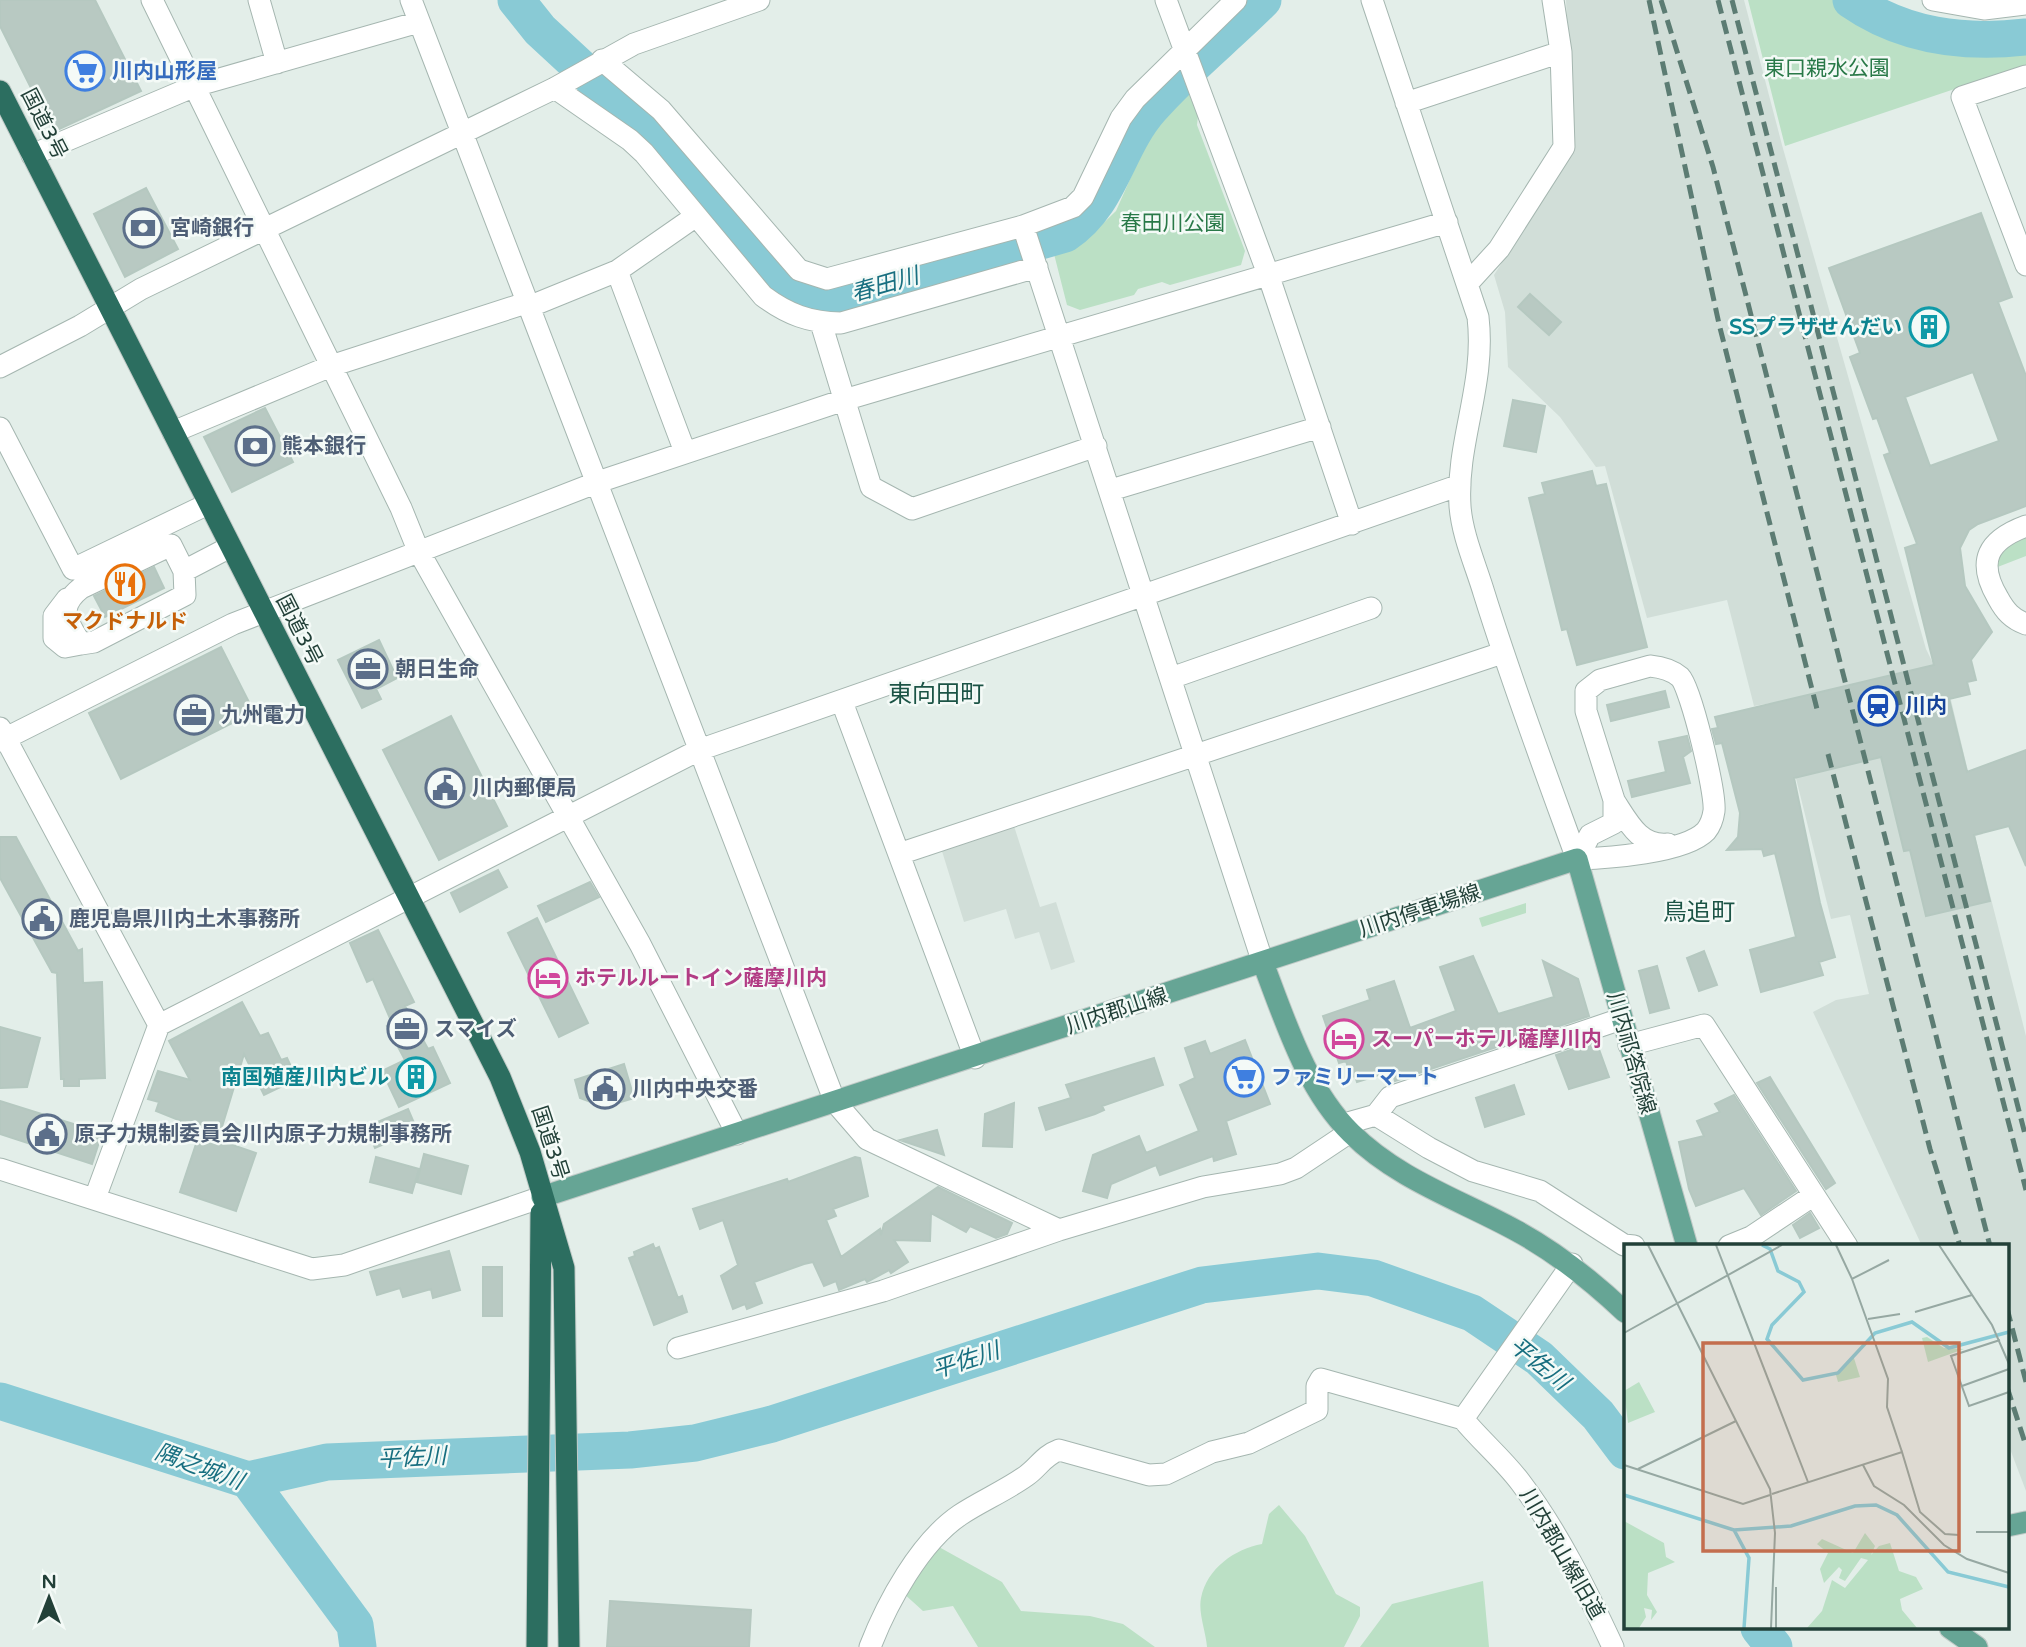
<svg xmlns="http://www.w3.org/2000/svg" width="2026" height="1647" font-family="'Varela Round','Noto Sans JP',sans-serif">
<rect width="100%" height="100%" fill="#e3eee9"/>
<path fill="#d1ded8" d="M1566,0H1744L1782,145L1926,649L1951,700L1983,834L1975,836L2026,1036V1491L2007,1441V1246H1922L1813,1012L1836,1000L1869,994L1850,915L1831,919L1777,702L1754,706L1727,600L1647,618L1605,466L1596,467L1560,417L1508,367L1505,312L1494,275L1573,153Z
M1014,826L1040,907L1056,902L1075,962L1051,970L1039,932L1015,939L1006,909L964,922L941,848Z"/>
<path fill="#bbe0c5" d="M1748,0C1769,0 1815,0 1834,0C1846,3 1858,17 1870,23C1921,47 1970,55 2026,49V65L1785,146Z
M1189,94L1198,115L1197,125L1245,251L1241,265L1170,285L1162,282L1138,289L1134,295L1080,310L1067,305L1053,250L1088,238L1116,211L1150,134Z
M2026,536V556L1995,568L2003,549Z
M1526,903V913L1482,927L1479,918Z
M1279,1505L1305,1536L1336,1594L1360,1607V1616L1344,1647H1207C1206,1632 1198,1613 1201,1598C1207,1568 1235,1549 1262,1544L1269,1514Z
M939,1547L1002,1582L1021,1611L1090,1616L1123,1624L1155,1647H978L953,1606L923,1611L902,1592Z
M1483,1581L1489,1647H1360L1392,1604Z"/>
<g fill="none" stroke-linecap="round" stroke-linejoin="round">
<path stroke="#89cad5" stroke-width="37" d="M516,0L540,30L686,165L791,290L835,300L1065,234C1111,204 1116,147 1151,108C1185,69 1227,36 1263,0
M1851,0C1904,37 1964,44 2026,37
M0,1401L248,1480L355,1625L358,1647
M248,1480L327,1462L630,1450L695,1443L772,1424L1202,1285L1318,1271L1373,1278L1472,1313L1539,1358L1598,1415L1625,1451
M1759,1628L1774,1647"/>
</g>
<path fill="#b8c9c2" stroke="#b5c8c0" stroke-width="2" fill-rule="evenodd" d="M0,0H95L141,91L53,132L0,26Z
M146,188L178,249L125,277L94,214Z
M1981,213L2012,297L1998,302L2026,376V506L1978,524L1969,530L1960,548L1965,586L1992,632L1971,660L1976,680L1967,682L1970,694L1949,699L1967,772L2026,750V866L2009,826L1974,835L1990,901L1926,916L1910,850L1904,851L1881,757L1794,778L1820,903L1835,957L1819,962L1823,975L1761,992L1750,950L1796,937L1775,853L1764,856L1762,849L1727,850L1738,837L1740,813L1722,743L1716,744L1712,729L1718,728L1715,717L1934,665L1905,548L1917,544L1884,455L1890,453L1877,418L1873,419L1850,357L1860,353L1829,268ZM1973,372L1999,441L1930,466L1905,397Z
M1530,294L1561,322L1549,335L1518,307Z
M1513,400L1545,406L1536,452L1504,446Z
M265,408L293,462L232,492L204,437Z
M1592,471L1596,486L1606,484L1647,647L1577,665L1567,629L1562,630L1529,498L1545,494L1542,483Z
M154,567L164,588L105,617L94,596Z
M379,640L397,678L376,689L381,699L362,708L338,660Z
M221,647L254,712L121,779L89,713Z
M1665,691L1669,707L1611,721L1607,705Z
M451,716L507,826L439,860L383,750Z
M1687,736L1691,751L1683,757L1690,783L1632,797L1628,781L1666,772L1659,742Z
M0,837H16L78,951L82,949L83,983L102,982L105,1078L79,1079V1086H64V1079H61L57,973L52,972L0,878Z
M498,870L507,887L460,912L451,893Z
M590,882L599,897L546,922L538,906Z
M537,918L588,1023L559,1037L508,933Z
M378,930L414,1002L405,1006L428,1049L433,1047L450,1083L399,1107L382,1071L405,1060L387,1026L392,1023L373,979L367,982L350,943Z
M1704,951L1717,985L1699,991L1687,958Z
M1473,956L1498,1014L1554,997L1543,961L1578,979L1589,1016L1395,1081L1392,1071L1357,1082L1355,1076L1351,1077L1346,1061L1339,1063L1323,1016L1370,1000L1367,990L1394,981L1410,1028L1456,1011L1440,967Z
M1657,966L1669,1008L1650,1013L1639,971Z
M242,1002L260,1036L268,1033L281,1060L287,1058L297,1079L264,1095L244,1054L218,1140L256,1153L236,1211L180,1192L201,1129L156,1111L159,1102L148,1099L158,1071L190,1080L169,1041Z
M0,1027L40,1038L27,1087L0,1088Z
M1245,1040L1270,1104L1226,1121L1236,1154L1214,1161L1213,1156L1160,1175L1156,1165L1111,1184L1107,1198L1083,1191L1093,1155L1139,1136L1146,1153L1199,1131L1180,1085L1195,1078L1185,1048L1205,1041L1210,1054Z
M1596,1041L1609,1077L1569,1089L1556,1055Z
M1154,1058L1163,1085L1102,1106L1104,1110L1095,1114L1046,1130L1039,1108L1071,1098L1066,1085Z
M624,1064L634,1098L604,1107L580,1098L575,1080Z
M1770,1077L1835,1183L1826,1189L1757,1083Z
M1514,1085L1524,1114L1485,1127L1476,1098Z
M1734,1095L1796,1191L1761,1215L1744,1188L1696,1206L1689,1189L1679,1142L1704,1136L1697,1121L1720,1112L1715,1104Z
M0,1101L102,1133L92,1164L0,1134Z
M1014,1103L1012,1147L983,1146L985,1114Z
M408,1109L417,1130L375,1148L370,1136L373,1124Z
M937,1130L944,1155L900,1140Z
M424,1154L468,1166L461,1194L417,1182Z
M376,1157L419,1169L412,1193L370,1182Z
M855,1157L860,1158L868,1196L833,1209L836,1216L826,1220L841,1257L880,1229L881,1235L884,1224L938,1187L1012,1223L1007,1234L996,1238L970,1226L966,1232L931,1213L930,1241L894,1240L908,1262L891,1273L889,1270L867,1282L865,1279L839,1290L836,1281L824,1286L813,1262L804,1264L754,1282L762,1303L747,1309L745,1304L733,1309L721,1276L738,1265L723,1220L700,1229L693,1209L787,1179L788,1182Z
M1810,1213L1819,1228L1800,1238L1793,1225Z
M653,1244L655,1249L659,1247L678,1298L682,1296L687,1312L654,1325L629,1258L635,1256L634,1252Z
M449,1251L460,1290L433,1298L431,1289L403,1297L400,1288L377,1295L370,1272Z
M483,1267H502V1316H483Z
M610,1601L751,1610L749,1647H607Z"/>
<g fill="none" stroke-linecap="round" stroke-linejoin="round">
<g stroke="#a5b6b0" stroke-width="23">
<path id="minor" d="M152,0L401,508L418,550L640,944L737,1134
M259,0L277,63
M411,0L835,1102L867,1139L1059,1230
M1166,0L1268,274L1352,524
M1372,0L1478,317C1486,385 1456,441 1460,506C1462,535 1476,566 1484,593C1512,683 1545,771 1577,859
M1933,0L1984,9L2026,4
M602,60L661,110L799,270L827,279L1023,226L1073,207L1083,197L1121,118L1135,99L1236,0
M2026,76L1962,97L2026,265
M555,88L630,140L644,153L763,296C787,314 810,323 841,323L1037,267
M1406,103L1561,52
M32,155L195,86L419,22
M1023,226L1263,963
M617,271L685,452
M1468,283L1499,249L1564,147L1561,52L1553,0
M531,306L617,271L696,216
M821,323L871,487L912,509L1096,446
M0,367L80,326L141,289L555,88L634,44L759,0
M0,428L73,569L208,504
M173,432L331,366L529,302
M1111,490L1320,427
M2026,526C1988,540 1976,561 1998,598C2005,611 2012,619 2026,624
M184,571L171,545L81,588C56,608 67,621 81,644L94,642L185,595L184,571L230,547
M67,599L54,616V638L65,647L81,644
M1650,666C1660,667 1672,670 1680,677C1691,688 1716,793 1714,811C1713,818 1710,826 1706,831C1685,853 1607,858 1577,859L1590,835L1614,823V800L1586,711V691L1600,680Z
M1171,678L1371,608
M842,702L975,1058
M0,728L159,1025
M0,741L233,624L598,482L844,400L1447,222
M1615,802C1628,822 1640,847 1668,844
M899,854L1502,653
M1629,1045L1704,1025L1847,1246
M1376,1115L1429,1148L1473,1171L1540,1191L1624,1245L1634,1246
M1344,1124L1376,1115L1390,1097L1621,1019
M0,1169L312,1269L344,1265L542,1197
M95,1198L159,1025L699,750L1460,485
M1729,1246L1751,1237L1814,1195
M678,1348L883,1291L1059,1230L1203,1187L1280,1174L1296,1168L1350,1132
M1463,1419C1481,1441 1504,1460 1521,1483C1558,1532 1587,1591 1613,1647
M1463,1419L1572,1264
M870,1647C887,1603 920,1542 960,1515C981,1501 1005,1491 1026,1476C1039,1467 1043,1456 1059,1450L1149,1475L1166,1474L1212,1452L1249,1443L1317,1410V1386L1321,1379L1463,1419"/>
</g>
<g stroke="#c1cac7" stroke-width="23">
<path id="major" d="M1263,963C1285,1020 1306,1089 1351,1133C1397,1179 1458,1199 1515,1230C1556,1252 1591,1280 1625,1312
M542,1197L1577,859L1687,1246
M2007,1526L2026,1522
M1950,1628L1977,1647"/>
</g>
<g stroke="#c1cac7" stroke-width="23">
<path id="highway" d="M0,91L500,1077L530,1152L564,1268L569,1647
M537,1647L541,1213"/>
</g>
<use href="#minor" stroke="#fff" stroke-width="21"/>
<use href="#major" stroke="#66a595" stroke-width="21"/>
<use href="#highway" stroke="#2c6e60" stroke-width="21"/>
<path stroke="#5c7c73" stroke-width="5" stroke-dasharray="14 7" stroke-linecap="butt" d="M1649,0L1719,324L1817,709
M1661,0L1713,167L1990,1246
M1718,0L2026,1190
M1732,0L2026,1138
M1828,754L1930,1149L1960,1246
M2007,1308L2026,1382
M2007,1387L2026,1446"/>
</g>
<defs>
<g id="supermarket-ring" transform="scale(2.0125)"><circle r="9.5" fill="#f4faf7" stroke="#3f7fe0" stroke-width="1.5"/><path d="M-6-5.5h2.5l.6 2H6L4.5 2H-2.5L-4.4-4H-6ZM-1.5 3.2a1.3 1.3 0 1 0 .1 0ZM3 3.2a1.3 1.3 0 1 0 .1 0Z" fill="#3f7fe0"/></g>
<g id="bank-ring" transform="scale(2.0125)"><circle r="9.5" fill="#f4faf7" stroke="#5c6f8a" stroke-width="1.5"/><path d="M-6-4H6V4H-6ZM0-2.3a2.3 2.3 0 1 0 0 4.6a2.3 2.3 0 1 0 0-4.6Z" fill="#5c6f8a"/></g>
<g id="building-ring" transform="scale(2.0125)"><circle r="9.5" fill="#f4faf7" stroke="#0f9aa8" stroke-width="1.5"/><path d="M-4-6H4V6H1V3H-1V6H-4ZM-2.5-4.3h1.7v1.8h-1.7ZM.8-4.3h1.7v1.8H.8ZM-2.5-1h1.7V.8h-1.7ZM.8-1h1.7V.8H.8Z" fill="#0f9aa8"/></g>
<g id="restaurant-ring" transform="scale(2.0125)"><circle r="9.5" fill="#f4faf7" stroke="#e8710a" stroke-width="1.5"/><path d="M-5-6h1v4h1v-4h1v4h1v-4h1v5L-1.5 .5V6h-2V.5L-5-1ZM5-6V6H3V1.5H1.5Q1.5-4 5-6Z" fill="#e8710a"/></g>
<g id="office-ring" transform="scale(2.0125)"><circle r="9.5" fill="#f4faf7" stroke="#5c6f8a" stroke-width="1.5"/><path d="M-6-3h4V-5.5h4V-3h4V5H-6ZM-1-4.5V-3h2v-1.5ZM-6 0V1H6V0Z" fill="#5c6f8a"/></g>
<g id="station-ring" transform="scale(2.0125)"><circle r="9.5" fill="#f4faf7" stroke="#1a4fb4" stroke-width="1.5"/><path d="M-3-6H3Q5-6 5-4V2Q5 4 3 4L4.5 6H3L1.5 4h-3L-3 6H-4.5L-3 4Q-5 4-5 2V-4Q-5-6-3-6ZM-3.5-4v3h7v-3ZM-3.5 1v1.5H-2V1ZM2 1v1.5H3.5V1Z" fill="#1a4fb4"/></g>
<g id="civic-ring" transform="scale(2.0125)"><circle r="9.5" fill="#f4faf7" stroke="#5c6f8a" stroke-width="1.5"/><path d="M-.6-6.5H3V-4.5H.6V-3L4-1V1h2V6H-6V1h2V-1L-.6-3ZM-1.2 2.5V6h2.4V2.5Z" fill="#5c6f8a"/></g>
<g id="hotel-ring" transform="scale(2.0125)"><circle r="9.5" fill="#f4faf7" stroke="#d1479c" stroke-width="1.5"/><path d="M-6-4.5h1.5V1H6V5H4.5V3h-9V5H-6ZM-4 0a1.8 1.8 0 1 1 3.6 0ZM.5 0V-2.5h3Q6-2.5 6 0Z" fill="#d1479c"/></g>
</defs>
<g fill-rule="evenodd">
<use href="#supermarket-ring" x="85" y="71"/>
<use href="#bank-ring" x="143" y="228"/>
<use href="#building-ring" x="1929" y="327"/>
<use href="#bank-ring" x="255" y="446"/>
<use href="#restaurant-ring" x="125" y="584"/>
<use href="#office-ring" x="368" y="669"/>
<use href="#station-ring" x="1878" y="706"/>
<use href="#office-ring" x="194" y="715"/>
<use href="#civic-ring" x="445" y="788"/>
<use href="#civic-ring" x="42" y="919"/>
<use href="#hotel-ring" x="548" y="978"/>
<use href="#office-ring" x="407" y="1029"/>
<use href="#hotel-ring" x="1344" y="1039"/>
<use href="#building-ring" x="416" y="1077"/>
<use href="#supermarket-ring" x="1244" y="1077"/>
<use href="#civic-ring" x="605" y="1089"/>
<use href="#civic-ring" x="47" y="1134"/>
</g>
<g text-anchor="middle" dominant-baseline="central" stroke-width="5" stroke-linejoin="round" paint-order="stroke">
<g font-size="21" fill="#297948" stroke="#f4faf7">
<text x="1827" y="68">東口親水公園</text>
<text x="1173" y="223">春田川公園</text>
</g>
<g font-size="21" font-weight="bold" fill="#366cbe" stroke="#f4faf7" text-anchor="start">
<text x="112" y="71">川内山形屋</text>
<text x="1271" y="1077">ファミリーマート</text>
</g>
<g font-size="21" fill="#224038" stroke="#f4faf7">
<text transform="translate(44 124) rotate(63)">国道3号</text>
<text transform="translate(299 630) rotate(63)">国道3号</text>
<text transform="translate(1420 911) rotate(-18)">川内停車場線</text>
<text transform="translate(1117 1011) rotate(-18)">川内郡山線</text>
<text transform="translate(1631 1053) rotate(74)">川内祁答院線</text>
<text transform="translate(550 1143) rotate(72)">国道3号</text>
<text transform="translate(1562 1554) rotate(60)">川内郡山線旧道</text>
</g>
<g font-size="21" font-weight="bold" fill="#4e5e75" stroke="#f4faf7" text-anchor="start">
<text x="170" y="228">宮崎銀行</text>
<text x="282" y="446">熊本銀行</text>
<text x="395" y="669">朝日生命</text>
<text x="221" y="715">九州電力</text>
<text x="472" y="788">川内郵便局</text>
<text x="69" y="919">鹿児島県川内土木事務所</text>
<text x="434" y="1029">スマイズ</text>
<text x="632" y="1089">川内中央交番</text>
<text x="74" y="1134">原子力規制委員会川内原子力規制事務所</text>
</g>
<g font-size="21" font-weight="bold" fill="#0d838f" stroke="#f4faf7" text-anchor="end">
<text x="1902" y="327">SSプラザせんだい</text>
<text x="389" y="1077">南国殖産川内ビル</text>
</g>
<g font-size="21" font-weight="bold" fill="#c56008" stroke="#f4faf7">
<text x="125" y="621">マクドナルド</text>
</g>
<g font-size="21" font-weight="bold" fill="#164399" stroke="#f4faf7" text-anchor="start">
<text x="1905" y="706">川内</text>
</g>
<g font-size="21" font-weight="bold" fill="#b23c85" stroke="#f4faf7" text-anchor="start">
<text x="575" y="978">ホテルルートイン薩摩川内</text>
<text x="1371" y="1039">スーパーホテル薩摩川内</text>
</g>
<g font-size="23" font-style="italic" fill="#186f80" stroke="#f4faf7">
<text transform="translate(885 285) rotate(-16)">春田川</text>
<text transform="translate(966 1361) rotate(-18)">平佐川</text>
<text transform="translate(1539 1364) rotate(39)">平佐川</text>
<text transform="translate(412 1458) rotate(-3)">平佐川</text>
<text transform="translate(199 1467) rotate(20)">隅之城川</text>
</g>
<g font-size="24" fill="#1c5446" stroke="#f4faf7">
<text x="936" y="694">東向田町</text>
<text x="1699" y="912">鳥追町</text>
</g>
</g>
<g transform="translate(1624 1244)">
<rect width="385" height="385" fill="#e3eee9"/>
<path d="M303,93L320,104L340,105L304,118L298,94ZM229,111L236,133L214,138L212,131ZM15,138L31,168L4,179L0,147ZM0,277L40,299L42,313L51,318L24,329L23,351L33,368L27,376L28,366L20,364L22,373L15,384H0ZM241,289L251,302L247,311L255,302L266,299L275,327L292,333L299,345L276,355L278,366L293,384H183L198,367L208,336L221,344L244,316L237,314L221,337L215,334L218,326L215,323L200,339L196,325L204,309L193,300L198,295L229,309Z" fill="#bbe0c5"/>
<path fill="none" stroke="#89cad5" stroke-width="3.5" d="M138,1L146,5L154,27L175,38L180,48L148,81L143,95L179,136L214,129L251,89L288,78L325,104L385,88M0,251L110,286L125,314L120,384M110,286L167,282L231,262L252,261L273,271L324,328L385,343"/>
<path fill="none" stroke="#96a8a2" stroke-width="2" d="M24,1L146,245L151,289L147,384M92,1L184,238M212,1L228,35L265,16M315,1L368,81L385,120M228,35L264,135L263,163L278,208M291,68L348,51M244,75L276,70M0,89L158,1M376,96L327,112L345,162L385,148M338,142L385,125M0,221L119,260L146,251M239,221L250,242L280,261L320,301L343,315L385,329M14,225L112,177M148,250L278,208L296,268L321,290L335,291M352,288H385M152,343V384"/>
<path fill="#c36e4e" fill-opacity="0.15" stroke="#c36e4e" stroke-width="3.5" d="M79,99H335V307H79Z"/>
<rect width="385" height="385" fill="none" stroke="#224038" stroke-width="3.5"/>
</g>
<g transform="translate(49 1598)" stroke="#f4faf7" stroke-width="5" paint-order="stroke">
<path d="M0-5L12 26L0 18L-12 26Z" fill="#224038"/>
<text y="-10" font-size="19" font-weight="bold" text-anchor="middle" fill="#224038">N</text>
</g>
</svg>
